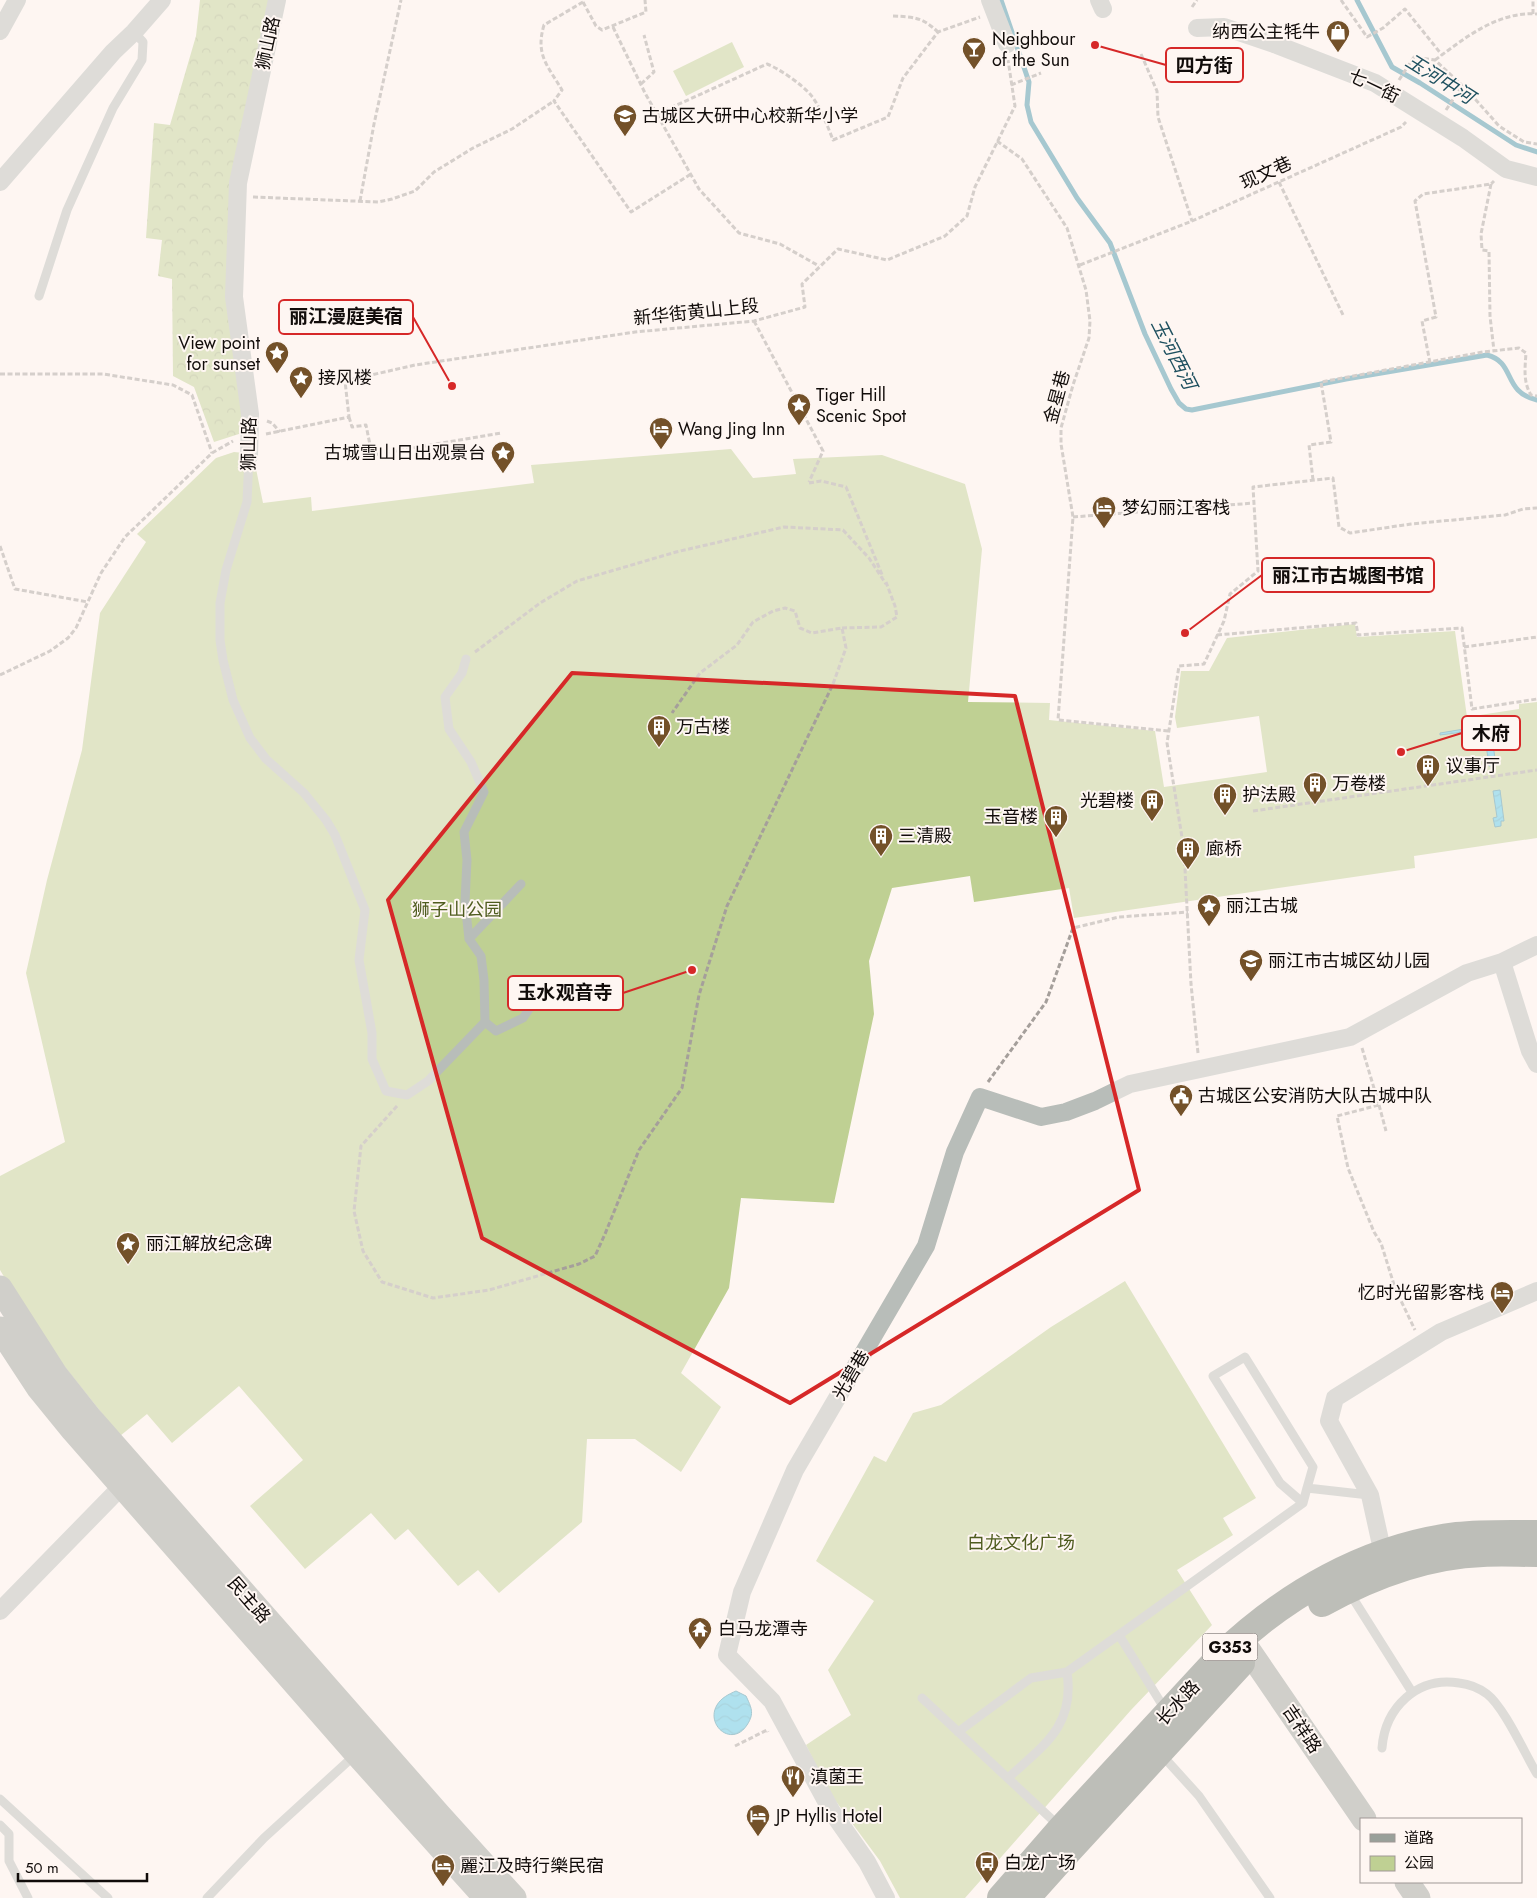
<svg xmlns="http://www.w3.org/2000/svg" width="1537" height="1898" font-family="Jost,'Noto Sans SC',sans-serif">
<defs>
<pattern id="forest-crowns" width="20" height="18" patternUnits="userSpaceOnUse" patternTransform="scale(1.25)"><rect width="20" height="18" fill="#bfd093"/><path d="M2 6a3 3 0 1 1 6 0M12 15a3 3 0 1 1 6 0" fill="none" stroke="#a3b17d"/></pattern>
<pattern id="water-waves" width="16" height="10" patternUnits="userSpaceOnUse" patternTransform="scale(1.25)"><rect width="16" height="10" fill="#50c8e9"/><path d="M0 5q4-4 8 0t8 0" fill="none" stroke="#45abc6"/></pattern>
</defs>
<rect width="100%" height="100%" fill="#fef6f2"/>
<path fill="url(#forest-crowns)" d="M200,0H269L230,182L242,407V433L214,442L194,387L173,376L172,279L158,276L162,240L146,238L154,123L170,125L196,36Z"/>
<path fill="#bfd093" d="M732,42L744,67L686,96L673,71Z
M731,449L753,478L796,474L793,459L882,455L965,484L982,549L968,702L1050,703L1049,720L1155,731L1164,787L1267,772L1259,716L1177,728L1175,717L1181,671H1209L1227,638L1355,624L1357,637L1455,631L1467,717L1519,709V704L1537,702V838L1414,856L1415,868L1074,918L1069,888L974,902L970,876L892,888L869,961L874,1014L834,1203L741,1198L729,1288L681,1373L721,1407L681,1472L635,1439H587L582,1522L499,1593L478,1570L458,1586L408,1529L395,1540L371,1513L305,1569L250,1506L303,1460L239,1386L172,1443L147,1414L120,1436L37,1332L0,1270V1176L65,1142L26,973L47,880L82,750L100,613L146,542L137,534L216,458L234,452L253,454L263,503L311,497L312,511L534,483L531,465Z
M1125,1281L1256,1498L1223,1518L1233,1535L1177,1570L1212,1625L1131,1710L965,1898H900L880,1861L829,1792L806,1745L851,1715L828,1670L874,1601L816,1561L874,1456L886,1462L913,1413L941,1405L1051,1327Z"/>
<path fill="url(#water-waves)" stroke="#3d90a6" d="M1488,725L1489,731H1491L1496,765L1489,766L1485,737L1481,738L1479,730L1440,735V733Z
M1500,790L1504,821H1501V826L1495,827L1493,818L1497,817L1493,791Z
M736,1691L746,1696C751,1707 755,1713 747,1725C732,1748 705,1725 717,1705C721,1698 729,1694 736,1691Z"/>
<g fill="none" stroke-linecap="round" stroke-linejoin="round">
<path stroke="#3d90a6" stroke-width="5" d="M1001,0L1029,82L1027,105L1031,122L1077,198L1110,243L1145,334L1171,389L1179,403L1186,409L1192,410L1346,379L1487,355C1516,362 1502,392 1537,400
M1357,0L1392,67L1420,83L1516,145L1537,152"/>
<path stroke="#a59f9b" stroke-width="3" stroke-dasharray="5 2.5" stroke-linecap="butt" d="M1341,0L1367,37L1383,28L1405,9L1442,55
M583,2L544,25C535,55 548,66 562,90L554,101L631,212L691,174
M583,2L596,26L602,30L646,12L645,0
M1192,7L1197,0
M1533,14V0
M893,16C914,17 922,17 938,32
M613,27L645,93L699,189L739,233L780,244L819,266
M1141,54L1157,91L1158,117L1192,221
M1435,60C1465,38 1498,11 1537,14
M1399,80L1414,57L1435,60L1468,91L1499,126L1524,142L1537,144
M641,84L654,72L644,35
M1011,85L1041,73
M1446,110L1462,86
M657,114L767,64C780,69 801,84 810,94C819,104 828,127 833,140L888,117L903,78L938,32L980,17
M997,141L1022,159L1067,228L1086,290L1090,321L1089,338L1073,385L1061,428V444L1073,517L1058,720L1169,731
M1279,182L1344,317
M1491,184L1481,234L1482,250L1489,251L1490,316L1494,351
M253,197L378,202L392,199L415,191L434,172L473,148L512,129L554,101
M360,201L374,124L401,0
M1080,265L1192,221L1401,127L1406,122
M754,321L823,451L809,482
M1430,363L1422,321L1436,317L1415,201L1423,194L1491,184L1494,181
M0,374H103L173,385L192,395L212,453
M349,417L352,427L366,425L372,455L501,433
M267,421L272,423L280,432
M266,434L349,417L345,381L415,365L635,332L754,321L805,307L802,284L838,249L887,260L945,236L967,216L975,187L1015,106L1008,60
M1313,480L1309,445L1331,442L1321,382L1483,352L1519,348L1526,353C1525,368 1523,382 1531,395L1537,396
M809,483L821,481L846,487L883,577
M1073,517L1254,503
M0,546L15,589L88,602
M842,628L881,627L897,617L895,606L886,582
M1217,635L1356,623L1358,635L1462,628L1472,709L1537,699
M1464,647L1537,637
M475,652L540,603L577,581L676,552L784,527L843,530L869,558L886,584
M0,675L50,651L68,638L76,628L101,573L125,537L212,453L233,441
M1253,811L1537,770
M1362,1048L1379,1105L1337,1116L1348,1168L1374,1232L1381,1243L1395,1288L1415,1330
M1198,1053L1191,984L1184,850L1167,743L1179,666L1204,664L1224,621L1230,594L1258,571L1253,487L1333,478L1339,527L1350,533L1411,524L1505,515L1523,509L1537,508
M988,1082L1046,1002L1073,928L1119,917L1188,912
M1379,1105L1386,1131
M397,1106L361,1146L354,1211L363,1251L382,1282L433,1298L489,1290L579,1264L595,1256L605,1234L639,1150L682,1088L699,995L727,906L833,684L846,648L842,628L812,633L800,628L795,611L785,608L773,611L753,622L737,645L700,673L672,713
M735,1746L767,1730L768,1732"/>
<path stroke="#b8bdb9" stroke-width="9" d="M39,296L67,210L113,108L142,60L143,42L134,32
M249,456L247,502L226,570L220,603V640L223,660L233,700L250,738L266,759L304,793L326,820L335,835L365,910L359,960L372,1033V1059L386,1091L407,1095L428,1081L485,1022L484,980L481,956L469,939L521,884
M466,659L462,673L445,697L449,729L471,762L484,792L464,832L467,860L465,902L469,939
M485,1022L496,1031L523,1018L548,981
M1303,1503L1280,1483L1213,1376L1245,1357L1313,1467L1307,1488
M1349,1592L1412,1692
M1119,1635L1166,1711
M922,1698L1059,1826
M958,1732L1031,1678L1067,1672L1303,1503L1307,1488L1369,1495
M1382,1748C1385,1708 1417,1676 1459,1683C1468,1684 1479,1688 1487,1694C1504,1707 1525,1754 1537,1774
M1161,1754L1199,1796L1270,1898
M1008,1778C1044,1745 1075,1726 1067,1672
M0,1799L108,1898
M0,1825L9,1834V1861L28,1898
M207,1898L264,1838L356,1754"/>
<path stroke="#b8bdb9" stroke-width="18" d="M990,0L1007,44
M1099,0L1103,9
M1197,28L1224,27L1277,45L1375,83L1463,138L1506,169L1537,177
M0,31L17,0
M0,182L113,52L134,32L162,0
M249,456L250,414L234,297L238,183L277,0
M1502,962L1530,1051L1537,1064
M1383,1554L1370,1495L1329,1421L1335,1398L1441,1332L1537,1291
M0,1611L122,1486
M886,1898L867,1862L832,1812L772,1701L727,1655L742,1592L795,1470L926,1246L955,1152L980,1097L1041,1117L1066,1112L1095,1101L1130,1084L1350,1037L1467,973L1502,962L1537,945"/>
<path stroke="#99a09a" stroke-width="25" d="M0,1288L55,1374L89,1417L438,1814L514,1898
M0,1329L38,1387L73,1430L356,1753L486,1898
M1240,1638L1364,1819
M1407,1882L1418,1898"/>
<path stroke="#707a71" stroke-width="28" d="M1322,1603C1371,1576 1426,1555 1483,1553C1501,1552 1519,1553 1537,1553
M1001,1898L1062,1828L1220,1657C1284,1595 1367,1547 1457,1536C1484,1533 1510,1534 1537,1534
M1026,1898L1070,1849L1241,1663"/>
</g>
<path d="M0 0H1537V1898H0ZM572,673L1015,696L1139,1190L790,1403L482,1238L388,900Z" fill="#fef6f2" fill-opacity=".55" fill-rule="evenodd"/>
<path fill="none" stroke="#d62828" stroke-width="4" stroke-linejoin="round" d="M572,673L1015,696L1139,1190L790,1403L482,1238L388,900Z"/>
<defs>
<g id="shop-pin" transform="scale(1.25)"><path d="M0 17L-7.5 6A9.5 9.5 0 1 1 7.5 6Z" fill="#735129" stroke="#fef6f2"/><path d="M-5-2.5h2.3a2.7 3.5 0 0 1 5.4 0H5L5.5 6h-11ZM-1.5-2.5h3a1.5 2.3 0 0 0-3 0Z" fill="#fff"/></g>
<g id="bar-pin" transform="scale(1.25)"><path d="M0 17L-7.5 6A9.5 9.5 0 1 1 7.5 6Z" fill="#735129" stroke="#fef6f2"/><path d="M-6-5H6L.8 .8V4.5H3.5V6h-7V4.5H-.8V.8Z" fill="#fff"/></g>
<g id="school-pin" transform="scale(1.25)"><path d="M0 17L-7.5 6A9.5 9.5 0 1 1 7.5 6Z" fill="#735129" stroke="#fef6f2"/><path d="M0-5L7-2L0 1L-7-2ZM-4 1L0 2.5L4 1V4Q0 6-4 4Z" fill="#fff"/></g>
<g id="sight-pin" transform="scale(1.25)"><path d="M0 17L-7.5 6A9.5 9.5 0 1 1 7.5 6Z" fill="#735129" stroke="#fef6f2"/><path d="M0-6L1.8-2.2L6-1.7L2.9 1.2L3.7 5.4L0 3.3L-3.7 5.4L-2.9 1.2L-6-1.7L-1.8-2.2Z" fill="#fff"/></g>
<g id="hotel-pin" transform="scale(1.25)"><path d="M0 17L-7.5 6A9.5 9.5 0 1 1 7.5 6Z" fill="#735129" stroke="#fef6f2"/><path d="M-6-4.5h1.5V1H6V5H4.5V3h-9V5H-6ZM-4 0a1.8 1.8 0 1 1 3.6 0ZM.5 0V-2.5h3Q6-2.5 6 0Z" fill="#fff"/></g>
<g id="building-pin" transform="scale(1.25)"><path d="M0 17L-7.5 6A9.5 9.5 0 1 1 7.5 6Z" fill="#735129" stroke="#fef6f2"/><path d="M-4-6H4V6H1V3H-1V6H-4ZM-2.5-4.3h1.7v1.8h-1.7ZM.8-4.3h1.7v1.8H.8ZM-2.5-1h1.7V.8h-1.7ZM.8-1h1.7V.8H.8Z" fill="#fff"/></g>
<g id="civic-pin" transform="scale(1.25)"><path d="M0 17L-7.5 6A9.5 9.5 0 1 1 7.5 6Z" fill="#735129" stroke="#fef6f2"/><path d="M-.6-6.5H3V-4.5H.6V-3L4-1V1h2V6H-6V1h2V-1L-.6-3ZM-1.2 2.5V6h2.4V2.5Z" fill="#fff"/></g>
<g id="temple-pin" transform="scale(1.25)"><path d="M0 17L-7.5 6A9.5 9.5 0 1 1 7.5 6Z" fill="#735129" stroke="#fef6f2"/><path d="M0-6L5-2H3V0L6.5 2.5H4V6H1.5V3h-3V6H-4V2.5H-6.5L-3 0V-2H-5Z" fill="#fff"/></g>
<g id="restaurant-pin" transform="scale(1.25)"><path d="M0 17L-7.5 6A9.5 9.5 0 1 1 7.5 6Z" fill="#735129" stroke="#fef6f2"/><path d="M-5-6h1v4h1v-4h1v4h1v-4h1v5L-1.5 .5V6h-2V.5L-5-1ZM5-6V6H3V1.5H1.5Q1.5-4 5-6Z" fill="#fff"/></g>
<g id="bus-pin" transform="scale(1.25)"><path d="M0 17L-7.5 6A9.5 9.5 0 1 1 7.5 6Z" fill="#735129" stroke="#fef6f2"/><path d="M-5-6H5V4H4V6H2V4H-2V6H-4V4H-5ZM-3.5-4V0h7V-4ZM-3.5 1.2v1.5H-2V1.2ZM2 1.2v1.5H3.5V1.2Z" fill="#fff"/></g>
</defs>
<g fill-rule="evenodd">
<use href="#shop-pin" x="1338" y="32"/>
<use href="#bar-pin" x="974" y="49"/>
<use href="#school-pin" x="625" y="116"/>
<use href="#sight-pin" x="277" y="353"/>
<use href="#sight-pin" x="301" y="378"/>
<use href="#sight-pin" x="799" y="405"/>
<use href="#hotel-pin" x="661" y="429"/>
<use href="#sight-pin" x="503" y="453"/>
<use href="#hotel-pin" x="1104" y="508"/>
<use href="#building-pin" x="659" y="727"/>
<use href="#building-pin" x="1428" y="766"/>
<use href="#building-pin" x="1315" y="784"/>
<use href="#building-pin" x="1225" y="795"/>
<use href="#building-pin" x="1152" y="801"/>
<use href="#building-pin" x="1056" y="817"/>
<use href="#building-pin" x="881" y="836"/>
<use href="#building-pin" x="1188" y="849"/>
<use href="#sight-pin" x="1209" y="906"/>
<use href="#school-pin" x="1251" y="961"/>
<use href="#civic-pin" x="1181" y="1096"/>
<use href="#sight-pin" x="128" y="1244"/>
<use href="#hotel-pin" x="1502" y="1293"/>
<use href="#temple-pin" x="700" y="1629"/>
<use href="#restaurant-pin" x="793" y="1777"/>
<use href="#hotel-pin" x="758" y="1816"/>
<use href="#bus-pin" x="987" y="1863"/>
<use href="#hotel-pin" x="443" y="1866"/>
</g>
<g text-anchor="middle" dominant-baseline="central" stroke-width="4" stroke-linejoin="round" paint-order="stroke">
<rect fill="#fef6f2" stroke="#585250" stroke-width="1" x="1202.5" y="1633.5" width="55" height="27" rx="4"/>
<g font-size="16" font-weight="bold" fill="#110c0a">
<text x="1230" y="1647">G353</text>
</g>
<g font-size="18" fill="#110c0a" stroke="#fef6f2" text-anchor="start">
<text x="1320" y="32" text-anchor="end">纳西公主牦牛</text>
<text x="992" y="39">Neighbour<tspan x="992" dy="21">of the Sun</tspan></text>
<text x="642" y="116">古城区大研中心校新华小学</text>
<text x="260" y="343" text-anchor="end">View point<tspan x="260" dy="21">for sunset</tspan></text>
<text x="318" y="378">接风楼</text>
<text x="816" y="395">Tiger Hill<tspan x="816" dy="21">Scenic Spot</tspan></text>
<text x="678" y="429">Wang Jing Inn</text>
<text x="486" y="453" text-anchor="end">古城雪山日出观景台</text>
<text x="1122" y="508">梦幻丽江客栈</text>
<text x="676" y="727">万古楼</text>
<text x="1446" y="766">议事厅</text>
<text x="1332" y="784">万卷楼</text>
<text x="1242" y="795">护法殿</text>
<text x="1134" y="801" text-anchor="end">光碧楼</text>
<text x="1038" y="817" text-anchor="end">玉音楼</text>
<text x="898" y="836">三清殿</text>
<text x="1206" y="849">廊桥</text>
<text x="1226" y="906">丽江古城</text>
<text x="1268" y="961">丽江市古城区幼儿园</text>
<text x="1198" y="1096">古城区公安消防大队古城中队</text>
<text x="146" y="1244">丽江解放纪念碑</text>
<text x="1484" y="1293" text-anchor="end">忆时光留影客栈</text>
<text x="718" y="1629">白马龙潭寺</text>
<text x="810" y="1777">滇菌王</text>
<text x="776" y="1816">JP Hyllis Hotel</text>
<text x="1004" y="1863">白龙广场</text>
<text x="460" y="1866">麗江及時行樂民宿</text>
</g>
<g font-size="18" fill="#110c0a" stroke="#fef6f2">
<text transform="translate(268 43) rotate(-78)">狮山路</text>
<text transform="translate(1374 86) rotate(26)">七一街</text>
<text transform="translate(1266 173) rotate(-24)">现文巷</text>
<text transform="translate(696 312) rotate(-6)">新华街黄山上段</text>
<text transform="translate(1057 397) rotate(-75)">金星巷</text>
<text transform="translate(249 444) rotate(-89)">狮山路</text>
<text transform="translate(851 1375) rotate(-60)">光碧巷</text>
<text transform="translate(249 1600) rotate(49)">民主路</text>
<text transform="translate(1178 1703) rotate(-47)">长水路</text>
<text transform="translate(1302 1729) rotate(56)">吉祥路</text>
</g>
<g font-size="18" fill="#4f5c1f" stroke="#fef6f2">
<text x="457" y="910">狮子山公园</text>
<text x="1021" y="1543">白龙文化广场</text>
</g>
<g font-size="19" font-style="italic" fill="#1e505f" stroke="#fef6f2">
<text transform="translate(1440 79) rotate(32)">玉河中河</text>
<text transform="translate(1174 354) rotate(63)">玉河西河</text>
</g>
</g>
<path fill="none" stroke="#d62828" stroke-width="2" d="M1095 45L1166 65M452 386L413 317M1185 633L1262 575M1401 752L1462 733M692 970L623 993"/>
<g fill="#d62828" stroke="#fef6f2" stroke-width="2">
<circle cx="1095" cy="45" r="5"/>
<circle cx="452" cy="386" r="5"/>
<circle cx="1185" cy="633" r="5"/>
<circle cx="1401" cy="752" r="5"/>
<circle cx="692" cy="970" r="5"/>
</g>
<g fill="#fef6f2" stroke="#d62828" stroke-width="2">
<rect x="1166" y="48" width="77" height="34" rx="5"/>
<rect x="279" y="300" width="134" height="34" rx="5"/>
<rect x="1262" y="558" width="172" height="34" rx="5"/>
<rect x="1462" y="716" width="58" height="34" rx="5"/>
<rect x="508" y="976" width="115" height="34" rx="5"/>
</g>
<g font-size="19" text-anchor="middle" font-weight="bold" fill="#110c0a">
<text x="1204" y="72">四方街</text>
<text x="346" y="323">丽江漫庭美宿</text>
<text x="1348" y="582">丽江市古城图书馆</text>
<text x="1491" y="740">木府</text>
<text x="565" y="999">玉水观音寺</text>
</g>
<rect x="1360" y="1818" width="162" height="65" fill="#fef6f2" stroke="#9f9895"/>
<rect x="1370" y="1834" width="25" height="8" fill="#99a09a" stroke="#9f9895"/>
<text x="1404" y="1843" font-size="15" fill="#110c0a">道路</text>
<rect x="1370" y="1856" width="25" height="15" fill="#bfd093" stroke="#9f9895"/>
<text x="1404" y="1868" font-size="15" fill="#110c0a">公园</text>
<path d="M18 1873v8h129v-8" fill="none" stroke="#110c0a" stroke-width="2.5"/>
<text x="25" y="1873" font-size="15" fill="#110c0a" stroke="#fef6f2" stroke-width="4" paint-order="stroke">50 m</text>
</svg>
